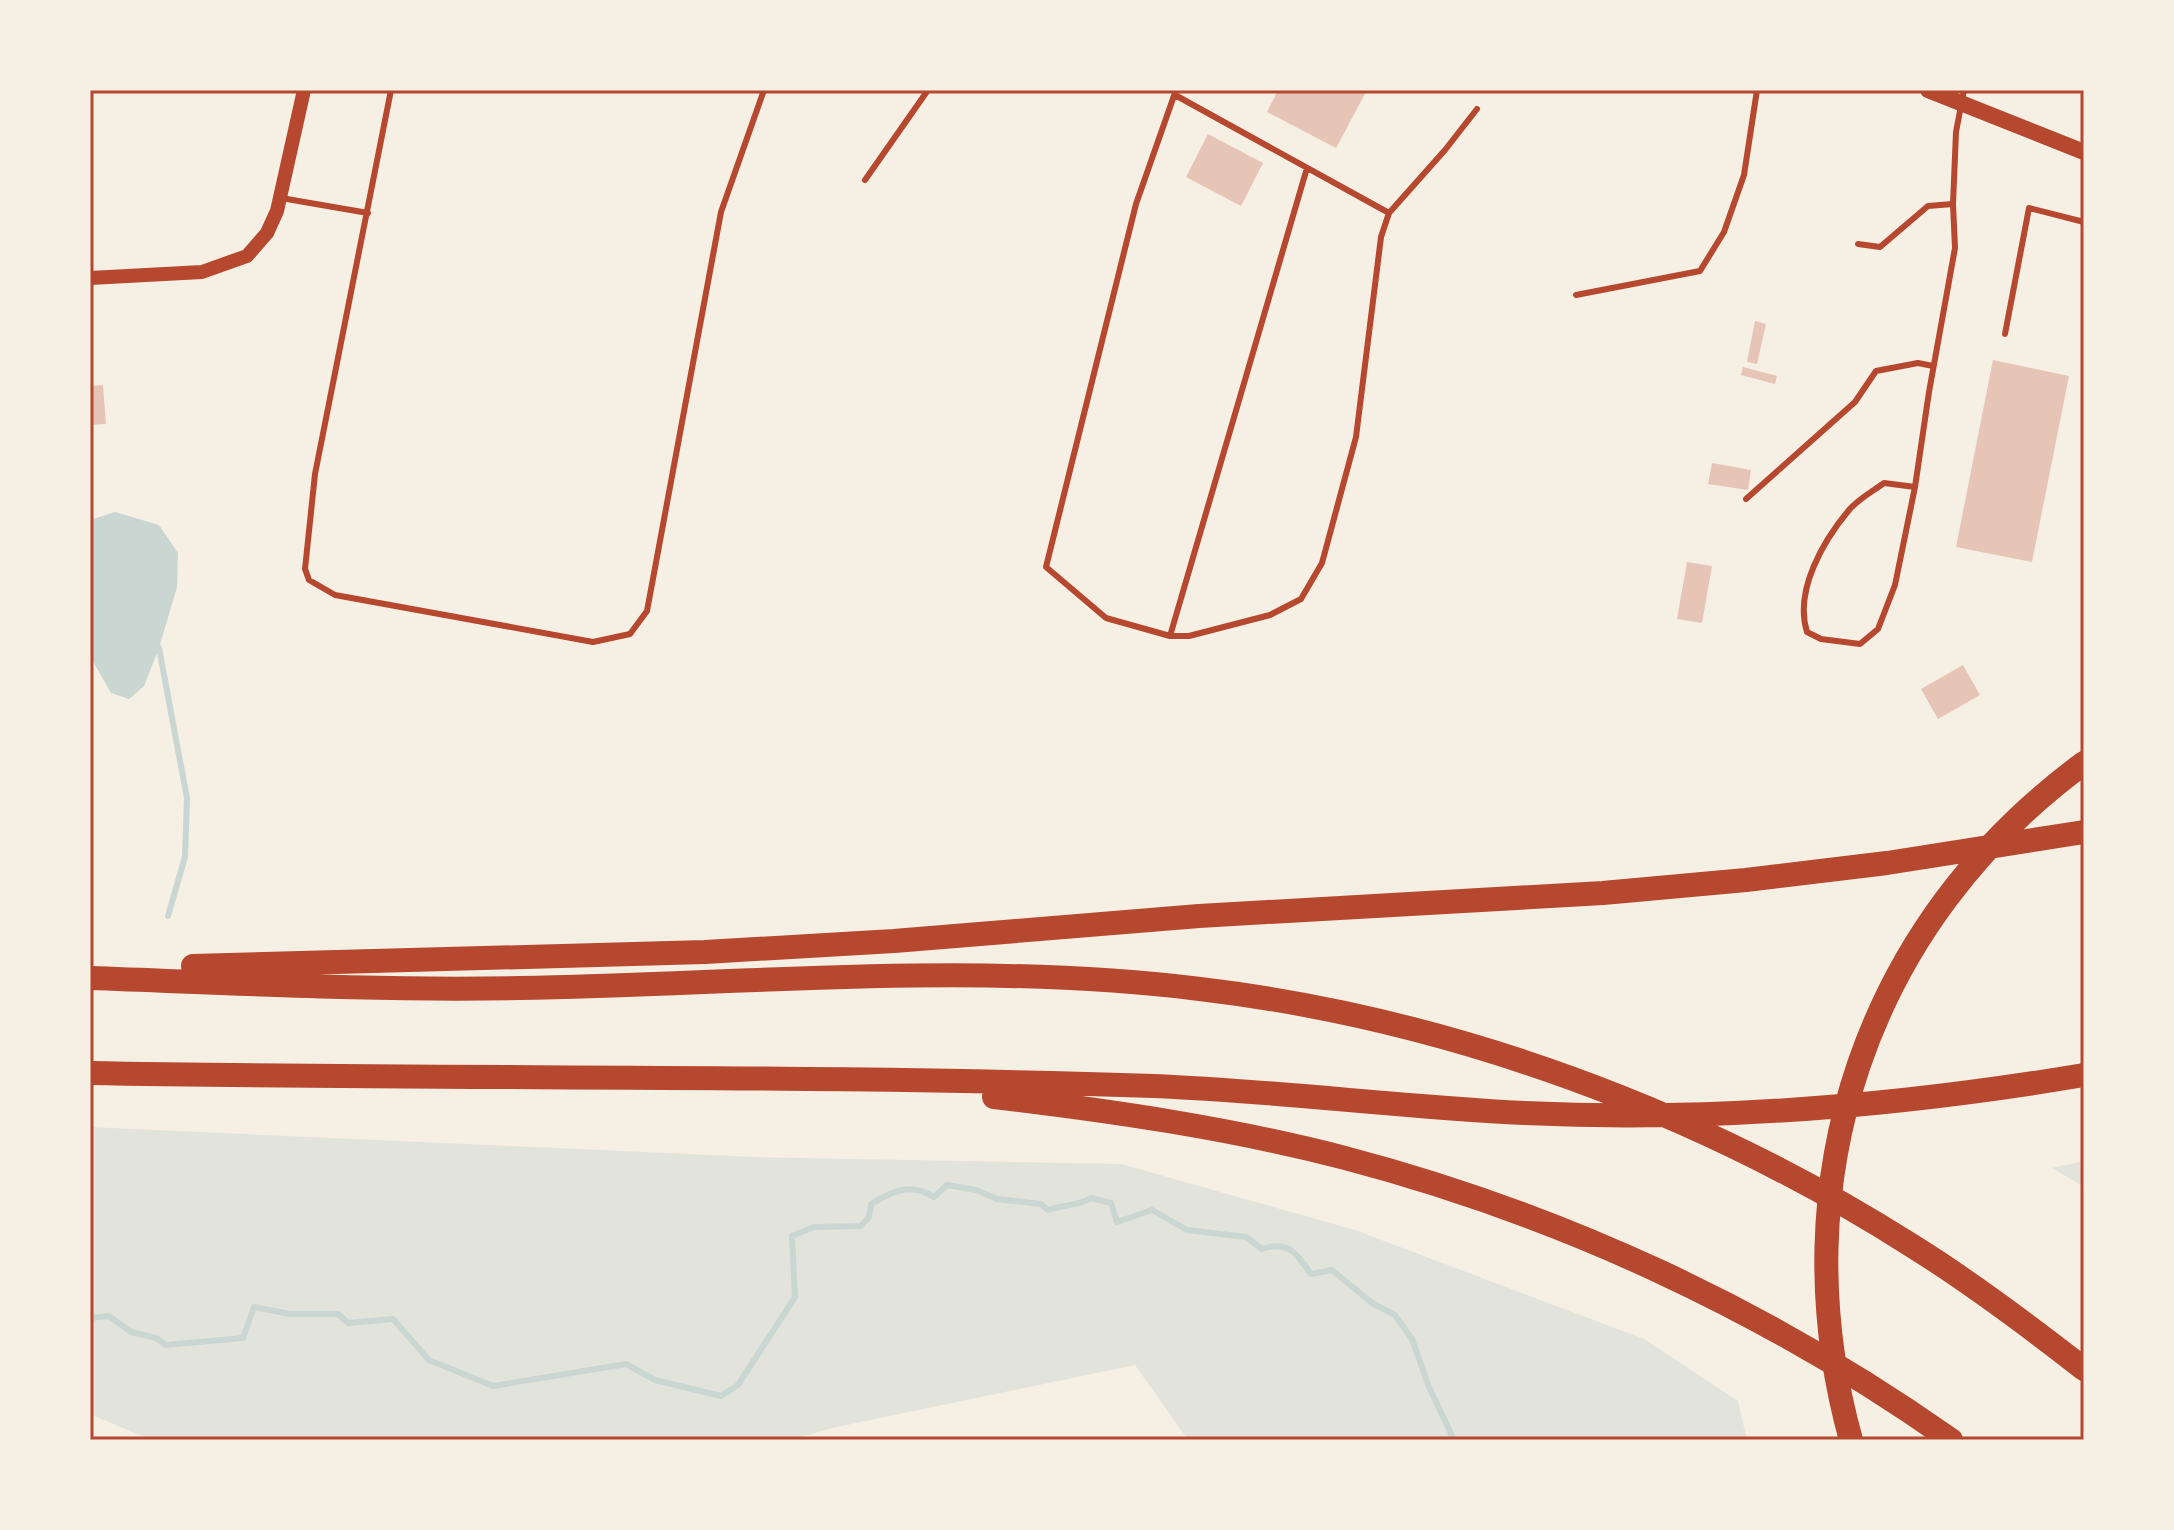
<svg xmlns="http://www.w3.org/2000/svg" width="2174" height="1530" font-family="'Titillium Web',sans-serif">
<rect width="100%" height="100%" fill="#f6efe4"/>
<path fill="#e2e4dc" d="M90,1127L755,1157L1121,1164L1355,1230L1644,1339L1738,1401L1747,1440H1188L1135,1365L837,1427L789,1440H151L90,1414Z
M2084,1161V1187L2052,1168Z"/>
<path fill="#c9d6d2" d="M115,512L159,525L178,553L177,587L159,648L144,686L129,699L111,693L90,656V520Z"/>
<g fill="none" stroke-linecap="round" stroke-linejoin="round">
<path stroke="#c9d6d2" stroke-width="6" d="M159,648L187,798L185,857L168,916
M90,1318L109,1316L131,1332L156,1338L166,1345L243,1338L254,1307L290,1314H338L348,1323L393,1319L429,1360L493,1386L626,1364L655,1380L721,1396L738,1385L795,1297L792,1236L814,1227L861,1226L869,1217L871,1204C893,1191 910,1182 934,1197L947,1185L976,1190L997,1199L1041,1204L1048,1210C1064,1204 1076,1207 1091,1198L1111,1203L1117,1222L1152,1210L1187,1230L1246,1237L1262,1249C1289,1240 1296,1253 1311,1274L1332,1270L1372,1303L1395,1315L1412,1339L1429,1387L1454,1440"/>
</g>
<path fill="#e6c5b7" d="M1278,90H1367L1336,148L1267,112Z
M1208,134L1263,163L1241,206L1186,177Z
M1755,321L1766,324L1757,364L1747,362Z
M1993,360L2069,376L2032,562L1956,547Z
M1743,367L1777,376L1775,384L1741,375Z
M103,385L106,424L90,425V386Z
M1712,463L1751,470L1748,490L1708,484Z
M1687,562L1712,566L1702,623L1677,619Z
M1963,665L1980,695L1938,719L1921,689Z"/>
<g fill="none" stroke-linecap="round" stroke-linejoin="round">
<path stroke="#b5482f" stroke-width="6" d="M391,90L315,474L305,569L309,580L335,595L593,642L630,634L647,611L721,212L764,90
M1176,90L1136,204L1046,567L1106,618L1170,636H1189L1270,615L1301,599L1322,563L1356,437L1381,237L1389,213L1445,150L1477,109
M1175,95L1389,213
M865,180L928,90
M281,198L368,213
M1858,244L1880,247L1928,206L1953,204
M1576,295L1700,271L1724,232L1744,175L1757,90
M2005,334L2029,208L2084,222
M1915,487L1884,483C1873,491 1858,499 1849,510C1823,541 1794,591 1807,632L1821,639L1860,644L1878,629L1895,585L1915,487L1929,392L1955,248L1953,204L1956,132L1964,90
M1746,499L1855,402L1876,371L1918,363L1933,366
M1170,636L1307,168"/>
<path stroke="#b5482f" stroke-width="14" d="M90,278L202,272L247,256L267,233L277,211L304,90"/>
<path stroke="#b5482f" stroke-width="16" d="M1928,90L2084,152"/>
<path stroke="#b5482f" stroke-width="24" d="M193,966L705,952L894,941L1199,916L1603,893L1746,880L1887,863L2084,832
M90,978C233,983 377,991 520,988C746,984 975,961 1200,989C1452,1019 1700,1111 1914,1247C1973,1284 2029,1326 2084,1369
M90,1073C445,1080 799,1074 1154,1086C1278,1091 1401,1107 1524,1113C1712,1122 1899,1106 2084,1075
M994,1097C1112,1111 1230,1128 1345,1158C1562,1215 1768,1311 1951,1440
M1851,1440C1779,1181 1867,922 2084,763"/>
</g>
<rect width="2174" height="1530" fill="none" stroke="#f6efe4" stroke-width="184"/>
<rect x="92" y="92" width="1990" height="1346" fill="none" stroke="#b5482f" stroke-width="3"/>
</svg>
